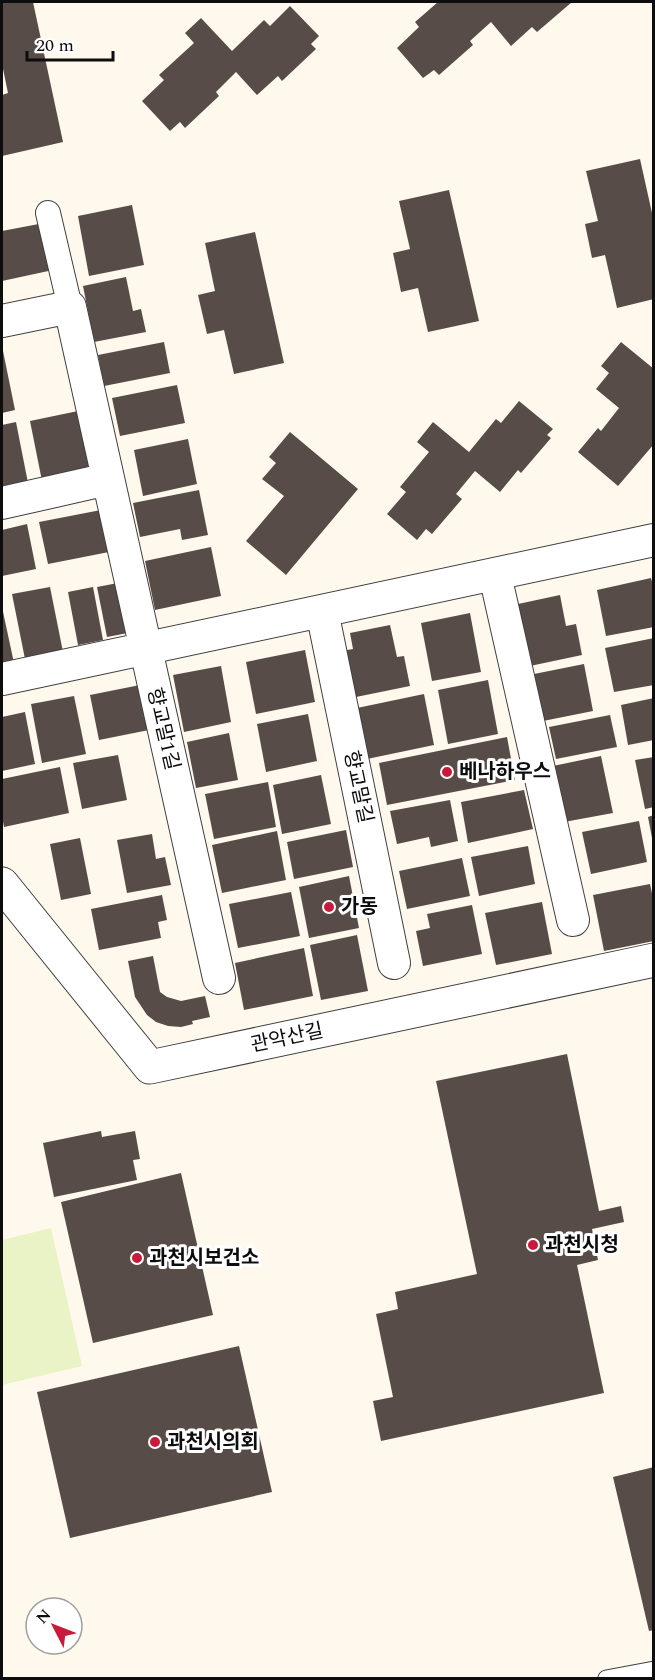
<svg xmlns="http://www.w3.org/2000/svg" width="655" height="1680" font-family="Spectral,'Noto Sans KR',serif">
<rect width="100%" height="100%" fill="#fff9ed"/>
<path fill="#eaf3c6" d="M51,1228L82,1366L2,1385V1240Z"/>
<path fill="#574c48" d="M2,2H33L63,142L2,156V95L8,93L2,64Z
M438,2H572L537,32L532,27L511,46L491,22L470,41L473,45L439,75L434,70L423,78L397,48L419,27L415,22Z
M290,6L319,36L311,44L316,49L282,81L278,76L257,95L236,72L216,92L219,96L185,128L180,122L170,131L142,101L164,80L159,75L194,43L185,33L201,18L232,51L264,20L270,26Z
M640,159L654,222V299L617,308L605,255L592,258L585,224L598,221L586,171Z
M449,190L479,321L428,332L418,288L401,292L393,253L410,249L399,201Z
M132,205L144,265L89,276L78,216Z
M44,223L53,270L2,281V231Z
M255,232L284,363L234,374L224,330L207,334L198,295L215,291L205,243Z
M126,277L133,311L141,309L146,332L94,342L83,286Z
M164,342L170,373L104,386L98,355Z
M621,342L654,369V444L618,486L578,452L598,428L601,431L619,408L596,389L609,373L601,366Z
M2,346L15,410L2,413Z
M177,385L185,423L120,436L112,398Z
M519,401L553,429L547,435L551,438L521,473L518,470L500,492L475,471L456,494L462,499L432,534L426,529L417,540L387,514L406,492L400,487L429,452L417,442L433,422L469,452L496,419L501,423Z
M78,411L90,472L42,481L30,421Z
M16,422L28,483L2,488V425Z
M290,432L358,489L286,575L246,541L284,496L262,479L276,463L269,457Z
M188,439L197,484L143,496L134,450Z
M199,490L208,535L182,540L180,529L140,537L133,503Z
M101,510L109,552L48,564L39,522Z
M27,524L36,569L2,576V530Z
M211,547L221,596L155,610L145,561Z
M651,578L654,589V627L606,636L597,590Z
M123,582L133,632L107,637L97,587Z
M50,587L63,652L25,659L12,594Z
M93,587L103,640L78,645L68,592Z
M560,595L566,626L576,624L582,655L530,666L518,604Z
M2,607L14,663L2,666Z
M470,613L481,672L432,681L421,623Z
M390,625L397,657L404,656L410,686L351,698L341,651L353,649L350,633Z
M654,638V685L614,692L605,648Z
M305,650L315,702L256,714L246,662Z
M584,664L593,711L543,721L534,674Z
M221,666L231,722L184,732L173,675Z
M488,680L498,734L448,744L438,690Z
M140,685L149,730L99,740L90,695Z
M424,694L434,745L367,759L357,708Z
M74,696L86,754L42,763L31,704Z
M654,698V740L628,745L621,705Z
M25,712L35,764L2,771V717Z
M308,714L317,761L266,772L257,724Z
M610,715L617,747L556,759L549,727Z
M229,733L238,780L196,788L187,742Z
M507,737L515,780L387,805L379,763Z
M118,755L127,800L82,809L73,763Z
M601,756L613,813L564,822L553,766Z
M654,757V807L645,809L635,760Z
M60,767L69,813L4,827L2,816V779Z
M321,775L331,824L282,834L273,785Z
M268,782L276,827L214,839L205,794Z
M524,790L533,829L468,843L461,802Z
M450,800L458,841L431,847L429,837L397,844L390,811Z
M654,815V838H652L648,817Z
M639,821L647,862L591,874L582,832Z
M346,830L353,867L294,879L287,842Z
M277,831L286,880L222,893L212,845Z
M152,834L156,859L165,857L171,885L127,893L117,840Z
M80,838L91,894L61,900L50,844Z
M528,846L535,884L479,896L471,857Z
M462,858L470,896L407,909L399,871Z
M349,876L359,928L309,938L299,887Z
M650,884L654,903V941L604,951L593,895Z
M291,892L300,936L238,948L229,904Z
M162,895L167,920L158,922L161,938L99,950L91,909Z
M542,902L552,954L496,965L485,913Z
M472,905L482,954L423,966L416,931L430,928L427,914Z
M357,935L368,991L321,1000L310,945Z
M304,948L313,996L244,1010L235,963Z
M153,956L160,992L167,997L181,1001L205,996L210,1017L192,1021L193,1024L181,1027L168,1026L156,1022L147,1015L135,997L128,961Z
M567,1054L599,1211L621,1206L624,1222L592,1229L598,1260L577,1265L604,1393L381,1441L373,1401L393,1397L376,1314L398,1309L395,1292L477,1274L436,1081Z
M101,1131L102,1137L135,1131L140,1159L133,1160L137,1180L54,1197L43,1143Z
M181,1173L213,1315L93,1343L61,1202Z
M239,1346L272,1492L70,1538L37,1392Z
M654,1467V1630L649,1631L613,1477Z"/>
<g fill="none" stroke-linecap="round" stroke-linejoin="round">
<g stroke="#404040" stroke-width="17">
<path id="service" d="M606,1678L654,1669"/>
</g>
<g stroke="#404040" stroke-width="26">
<path id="pedestrian" d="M48,213L70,307"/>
</g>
<g stroke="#404040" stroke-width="34">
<path id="minor" d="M2,321L70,307L219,978
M2,503L108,479
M495,575L573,920
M322,611L394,963
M2,679L654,540"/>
</g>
<g stroke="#404040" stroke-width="35">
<path id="tertiary" d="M2,884L150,1067L654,960"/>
</g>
<use href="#service" stroke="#fff" stroke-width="15"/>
<use href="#pedestrian" stroke="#fff" stroke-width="24"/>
<use href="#minor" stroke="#fff" stroke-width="32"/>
<use href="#tertiary" stroke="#fff" stroke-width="33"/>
</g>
<g fill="#c81a3a" stroke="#fff" stroke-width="2">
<circle cx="447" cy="772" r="6"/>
<circle cx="329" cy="907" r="6"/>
<circle cx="533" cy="1245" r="6"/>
<circle cx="137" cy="1258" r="6"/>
<circle cx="155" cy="1442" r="6"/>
</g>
<g text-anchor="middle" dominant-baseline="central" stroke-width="6" stroke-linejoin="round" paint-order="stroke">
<g font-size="20" fill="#0d0d0d" stroke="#fff">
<text transform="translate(163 729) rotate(77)">향교말1길</text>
<text transform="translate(358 787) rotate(78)">향교말길</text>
<text transform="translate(287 1038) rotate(-12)">관악산길</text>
</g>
<g font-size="20" font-weight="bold" fill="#0d0d0d" stroke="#fff" text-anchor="start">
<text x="459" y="772">베나하우스</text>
<text x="341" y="907">가동</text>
<text x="545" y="1245">과천시청</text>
<text x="149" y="1258">과천시보건소</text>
<text x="167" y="1442">과천시의회</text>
</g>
</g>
<rect width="655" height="1680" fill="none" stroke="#0d0d0d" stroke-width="6"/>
<g transform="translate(54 1626) rotate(312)"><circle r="28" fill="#ffffff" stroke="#9e9e9e" stroke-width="1.5"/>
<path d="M0-4.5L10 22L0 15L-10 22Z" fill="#c81a3a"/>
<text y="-9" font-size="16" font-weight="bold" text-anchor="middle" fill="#0d0d0d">N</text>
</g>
<path d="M27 51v9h86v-9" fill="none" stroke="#0d0d0d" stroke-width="3"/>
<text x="36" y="51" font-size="18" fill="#0d0d0d" stroke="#ffffff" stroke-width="4.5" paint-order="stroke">20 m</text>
</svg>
